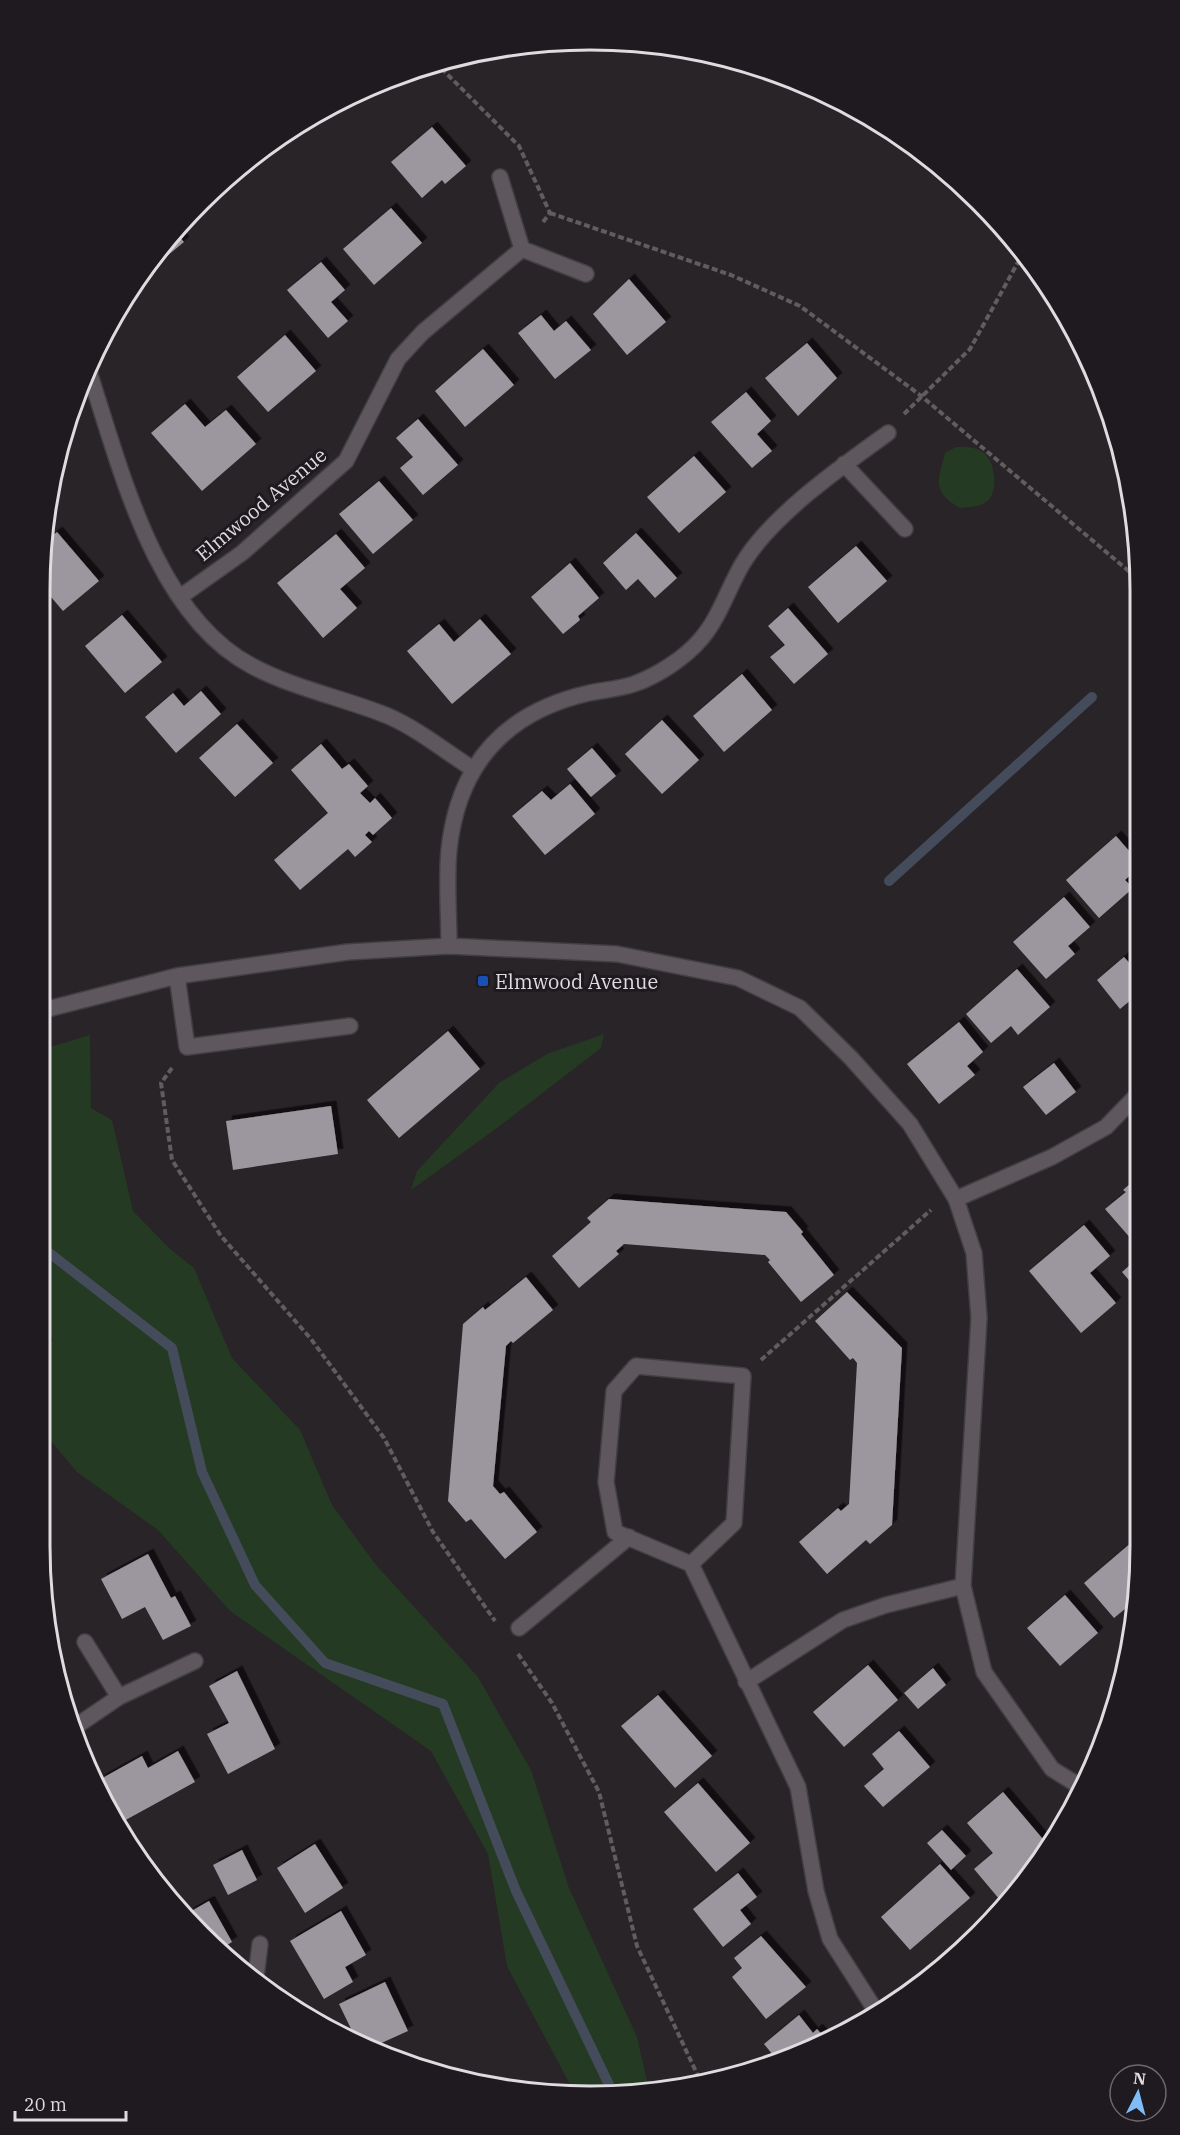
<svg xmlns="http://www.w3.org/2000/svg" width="1180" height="2135" font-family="'IBM Plex Serif',serif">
<defs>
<filter id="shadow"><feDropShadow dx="5.5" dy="-5.5" stdDeviation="0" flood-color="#0009"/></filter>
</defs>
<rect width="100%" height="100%" fill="#292428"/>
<path fill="#243a22" d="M956,447C966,447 975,446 984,453C996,462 1000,497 983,504C977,507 967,507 960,508C931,492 938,480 945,453Z
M604,1034L601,1048L497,1128L411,1190L417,1171L499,1083L547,1054Z
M90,1035L91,1108L112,1120L133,1211L170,1249L194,1268L232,1358L300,1430L332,1505L376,1565L478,1677L531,1770L569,1888L637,2037L649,2090L626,2095L573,2090L507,1966L488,1854L431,1751L230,1611L158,1530L77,1472L39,1427V1358L53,1339L39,1322L40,1050Z"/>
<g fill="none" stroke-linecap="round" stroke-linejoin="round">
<path stroke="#444b5b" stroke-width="10" d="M889,881L1092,697
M39,1245L172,1348L202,1472L255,1585L325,1663L443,1704L516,1891L613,2093"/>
</g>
<path fill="#9c979e" filter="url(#shadow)" d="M432,127L466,166L445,184L442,180L422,198L391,162Z
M391,208L422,243L374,285L343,249Z
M173,230L184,242L139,279V278Z
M321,262L345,290L331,302L348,321L328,338L287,290Z
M629,279L666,322L627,355L593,314Z
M541,315L554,331L566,321L591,350L555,379L518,333Z
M285,335L316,371L268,412L237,377Z
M807,343L837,378L798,416L765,378Z
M483,349L514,385L465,427L435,391Z
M746,392L771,421L757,434L772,451L752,468L711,422Z
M185,404L205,427L226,410L256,444L202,491L151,433Z
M418,419L458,465L423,495L400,468L413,457L396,438Z
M694,456L726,492L679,533L647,497Z
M379,481L413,520L373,554L339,514Z
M57,532L99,581L63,611L40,584L42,544Z
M636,533L677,578L655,598L638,579L626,590L603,563Z
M336,534L365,568L340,589L357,608L323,638L277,583Z
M856,546L887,581L838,623L808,587Z
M570,563L599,598L578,616L580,620L563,634L531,597Z
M788,608L828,654L794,684L770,657L785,645L768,626Z
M122,615L162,662L125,693L85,646Z
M480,619L511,654L452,704L407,651L439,624L454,642Z
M742,674L772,710L724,752L693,716Z
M201,691L221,714L176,753L145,717L173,693L184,706Z
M662,720L699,760L662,794L625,754Z
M237,724L273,763L235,797L199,758Z
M321,744L342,769L349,764L368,786L360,793L370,803L375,798L392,818L373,835L369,831L365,835L372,842L355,857L348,849L300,890L274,860L328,813L291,770Z
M592,748L616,776L591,797L567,769Z
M570,784L595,814L545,855L512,816L542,791L551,800Z
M1116,836L1137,860V869L1125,880L1133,888L1099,918L1066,880Z
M1064,897L1090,927L1068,946L1075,954L1046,979L1013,942Z
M1124,957L1138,973V994L1120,1009L1097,980Z
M1017,969L1050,1007L1018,1035L1011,1026L991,1043L966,1014Z
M959,1022L983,1052L967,1066L975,1075L939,1104L907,1064Z
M448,1031L480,1069L399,1138L367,1100Z
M1054,1063L1076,1092L1046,1115L1023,1087Z
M331,1106L338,1154L233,1170L226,1121Z
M1139,1176V1248L1105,1209L1126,1192L1123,1190Z
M609,1199L786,1212L803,1232L801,1234L834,1275L801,1302L768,1262L770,1260L765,1255L624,1244L616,1251L619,1254L579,1288L552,1256L591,1222L587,1218Z
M1084,1225L1110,1256L1090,1273L1116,1303L1081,1333L1029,1271Z
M1137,1259L1139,1261V1292L1122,1272Z
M526,1277L553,1310L513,1343L511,1341L506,1346L493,1486L500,1494L504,1492L537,1532L505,1559L471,1519L466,1522L448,1501L463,1324L483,1307L485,1310Z
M847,1292L902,1348L892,1525L870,1544L866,1540L827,1574L799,1542L838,1508L841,1511L849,1504L857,1363L853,1358L850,1360L815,1321Z
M1132,1542L1140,1551L1137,1599L1114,1618L1084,1583Z
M148,1554L171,1598L175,1596L191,1626L163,1640L145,1607L122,1619L101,1579Z
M1065,1595L1098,1633L1060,1666L1027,1628Z
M868,1665L898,1700L844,1747L813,1712Z
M933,1668L946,1685L918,1709L904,1693Z
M237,1671L275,1749L228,1774L207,1734L229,1723L209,1686Z
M658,1695L712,1756L675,1788L621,1726Z
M899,1731L930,1767L883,1807L864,1786L884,1769L872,1754Z
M178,1751L195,1782L122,1822L99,1780L142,1756L148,1768Z
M698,1783L750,1843L716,1872L664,1812Z
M1003,1792L1047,1844L1000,1900L974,1869L993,1853L967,1823Z
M942,1830L966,1856L951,1870L927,1843Z
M315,1844L343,1888L305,1913L277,1868Z
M242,1850L257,1880L228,1895L213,1865Z
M940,1864L970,1898L910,1950L881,1917Z
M738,1873L757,1897L740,1910L751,1924L723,1947L693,1909Z
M209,1901L232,1942L224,1947L188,1913Z
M341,1911L366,1955L345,1967L353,1982L324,1999L290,1941Z
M761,1936L806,1987L766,2019L732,1977L742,1968L734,1958Z
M385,1982L408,2031L377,2045L354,2035L339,2004Z
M799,2015L813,2033L817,2029L826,2039L801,2054L777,2060L764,2044Z"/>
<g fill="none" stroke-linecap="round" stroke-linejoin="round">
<g stroke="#423f42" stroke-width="18">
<path id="minor" d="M500,177L522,249L586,274
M89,372C121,469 155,615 252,666C295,689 344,698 388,716C418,729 446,752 473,769
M844,464L905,529
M180,597L242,553L346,461L398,359L423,332L522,249
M449,946C449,914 446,881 449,850C458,764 505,712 589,693C603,690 619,689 634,684C657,676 685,658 701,639C720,617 728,588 743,563C772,515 842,466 888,433
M177,976L187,1047L350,1026
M40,1011L177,976L348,952L449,946L617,954L738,978L800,1008L851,1058L910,1124L956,1199L974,1253L979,1318L963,1586L984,1672L1052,1769L1081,1787
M956,1199L1052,1157L1106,1127L1138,1094
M636,1366L743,1376L734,1523L691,1564L615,1532L606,1482L614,1391Z
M691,1564L798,1787L816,1891L830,1939L874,2008
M519,1628L629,1537
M85,1642L119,1697
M746,1682L843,1620L886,1605L963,1586
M72,1729L119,1697L195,1661
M256,1977L260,1944"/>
</g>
<path stroke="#615c60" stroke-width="4" stroke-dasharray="6 3" stroke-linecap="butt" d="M435,62L519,146L550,213L543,222
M550,213L731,275L800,306L920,395L1137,578
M904,414L970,349L1022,255
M172,1068L161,1083L172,1160L221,1236L311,1339L384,1438L433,1532L495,1621
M761,1360L931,1210
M518,1654L552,1703L599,1792L637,1946L699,2078"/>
<use href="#minor" stroke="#5e585e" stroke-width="15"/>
</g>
<rect fill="#1a4fb4" stroke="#1f1a1f" stroke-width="2" x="477" y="975" width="12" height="12" rx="3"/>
<g text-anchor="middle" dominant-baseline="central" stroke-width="6" stroke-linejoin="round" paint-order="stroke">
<g font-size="20" fill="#dfdcdf" stroke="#1f1a1f">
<text transform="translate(261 504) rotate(-40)">Elmwood Avenue</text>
</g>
<g font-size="20" fill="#dfdcdf" stroke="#1f1a1f" text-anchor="start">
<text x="495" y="981">Elmwood Avenue</text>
</g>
</g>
<path d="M0 0H1180V2135H0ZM590 50H590A540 540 0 0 1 1130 590V1546A540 540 0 0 1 590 2086H590A540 540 0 0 1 50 1546V590A540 540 0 0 1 590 50Z" fill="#1f1a1f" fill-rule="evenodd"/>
<path fill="none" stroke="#dfdcdf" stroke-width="3" d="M590 50H590A540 540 0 0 1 1130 590V1546A540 540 0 0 1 590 2086H590A540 540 0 0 1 50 1546V590A540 540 0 0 1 590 50Z"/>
<g transform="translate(1138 2093) rotate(6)"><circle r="28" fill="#1f1a1f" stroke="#6c686c" stroke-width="1.5"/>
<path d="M0-4.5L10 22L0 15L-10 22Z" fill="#81bcfa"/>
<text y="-9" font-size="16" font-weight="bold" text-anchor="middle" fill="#dfdcdf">N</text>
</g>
<path d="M15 2111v9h111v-9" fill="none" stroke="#dfdcdf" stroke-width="3"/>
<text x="24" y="2111" font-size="18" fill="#dfdcdf" stroke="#1f1a1f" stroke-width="4.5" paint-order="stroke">20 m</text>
</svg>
